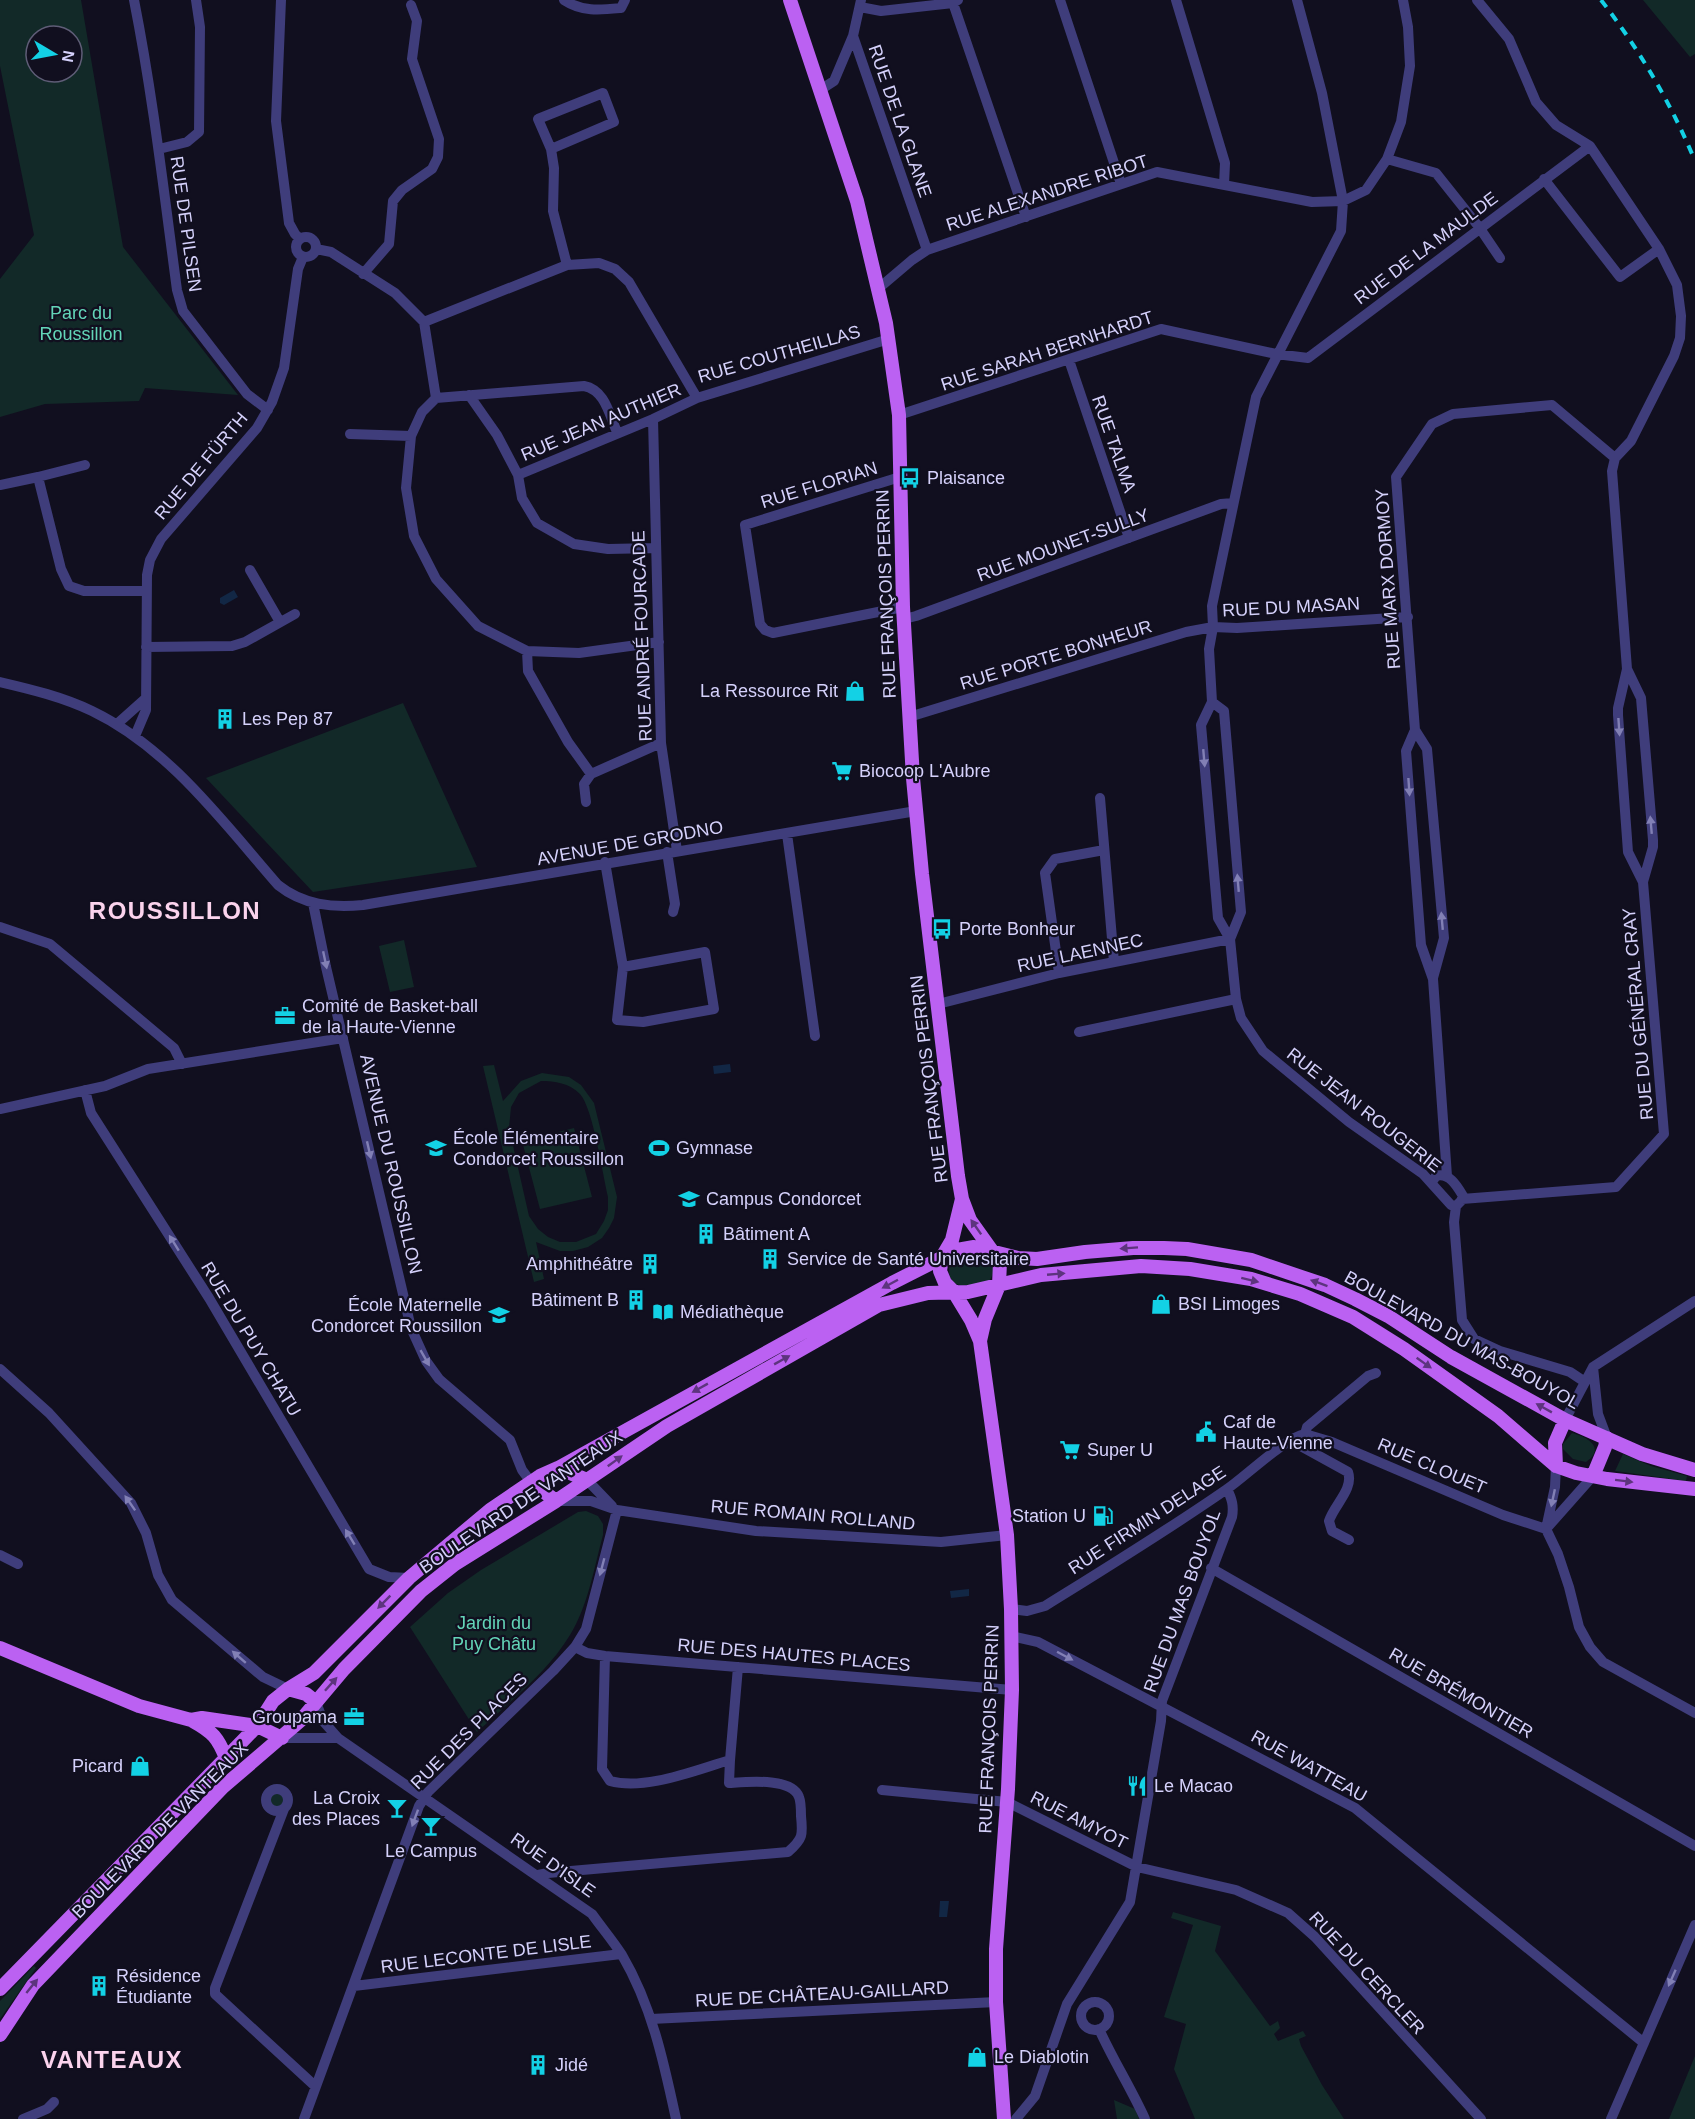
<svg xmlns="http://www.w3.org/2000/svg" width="1695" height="2119" font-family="Arial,sans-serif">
<rect width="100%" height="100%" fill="#110f1f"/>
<path fill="#122928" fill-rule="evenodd" d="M0,0H81L123,247L238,395L145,388L139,401L45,404L0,417V279L34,235L0,66ZM36,36H72V72H36Z
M1643,0H1695V54L1690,57Z
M403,703L477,867L313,892L206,778Z
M404,940L414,987L390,992L379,946Z
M494,1065L503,1101L521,1081L542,1073L569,1077L581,1085L594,1103L617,1197L614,1218L609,1228L602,1238L588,1247L573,1251H560L536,1242L544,1279L534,1282L483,1066ZM541,1081C555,1081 569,1083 580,1094C593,1108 603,1176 608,1197V1210L604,1221L596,1234L576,1242H560L548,1237L538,1229L529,1216L509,1128L511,1107L519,1093Z
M574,1128L592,1197L540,1209L522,1141Z
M961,1255L988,1257C995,1264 995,1273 989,1281C967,1287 944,1292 950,1261Z
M1572,1433C1588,1437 1606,1448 1586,1462L1573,1459L1563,1449V1444Z
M1623,1454L1651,1466L1687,1476L1686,1481L1615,1471Z
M586,1511L598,1516L603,1524V1535C594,1568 588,1606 570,1635C547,1673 509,1702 477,1732L410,1627L448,1593L481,1570L578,1512Z
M270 1800a7 7 0 1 1 14 0a7 7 0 1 1-14 0Z
M1173,1912L1221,1926L1215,1951L1270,2026L1278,2021L1280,2028L1274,2034L1278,2041L1303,2031L1306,2036L1299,2039L1301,2046L1322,2085L1344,2119H1195L1174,2069L1186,2024L1164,2017L1193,1925L1171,1918Z
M34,1966L36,1968L0,2019V2001Z
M1695,2056V2119H1669Z
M1114,2100L1135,2109L1139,2119H1117Z"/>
<path fill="#122745" d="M234,590L238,597L224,605L220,603V598Z
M730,1064L731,1072L714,1074L713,1066Z
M969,1589V1596L951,1598L950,1591Z
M940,1901H949L947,1917H939Z"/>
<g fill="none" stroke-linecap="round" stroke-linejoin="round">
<path stroke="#3f3d7b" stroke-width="10" d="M134,0C153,96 164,193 177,290L183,311L247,394L268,410
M281,0L276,121L289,223L295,234L300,239
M564,0C582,12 600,10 621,8L625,0
M1060,0L1121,184
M1176,0L1225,163L1224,185
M1297,0L1322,93L1343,201L1341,231L1256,397L1212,606L1213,627L1209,649L1212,702L1201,725L1218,918L1230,939L1236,999L1241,1018L1263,1051L1349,1122L1423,1174L1451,1205L1456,1206L1461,1201L1463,1196C1457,1186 1449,1172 1436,1176L1432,1182
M1477,0L1509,39L1536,102L1556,125L1590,146L1659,249L1677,285L1681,316L1680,338L1674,356L1631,441L1615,458
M953,3L1026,217
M860,7L881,11L953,3L958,0
M853,36L927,250
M820,90L834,81L853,36L861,0
M159,149L187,142L199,132L200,27L196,0
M551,149L538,119L603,93L614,122L551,149L554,168L553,211L567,265
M1387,159L1436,173L1479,227L1500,258
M1544,179L1620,277L1659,249
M296 247a10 10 0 1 1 20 0a10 10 0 1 1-20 0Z
M316,249L331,252L395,293L424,322L567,265L599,263L615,269L629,282L697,398L889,339
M363,274L389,244L393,201L402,190L432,169L438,157L439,139L412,59L417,21L411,5
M879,288L912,260L927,250L1157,172L1312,202L1343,201L1366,190L1387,159L1401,122L1410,66L1408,27L1403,0
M424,322L436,398
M1069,360L1129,538
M469,395L497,435L518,475L522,498L537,523L574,544L608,549L656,548
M436,398L422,412L411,436L406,488L414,536L436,579L478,626L527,651L579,653L659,642
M436,398L584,386C605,390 609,414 617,432
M899,415L1161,329L1276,354L1308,358L1590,146
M653,419L661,743L677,851
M350,434L411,436
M1615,458L1612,471L1627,669L1618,708V715L1628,852L1643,882
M518,475L653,419L697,398
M38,477L85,465
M900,477L745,525L760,624L765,630L773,633L903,607
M0,485L38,477L61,569L69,586L84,591H146
M250,570L280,622
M904,619L916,616L1221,504L1233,503
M146,647L232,646L245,642L295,614
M527,651L528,671L568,742L591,774L661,743
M0,682C30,689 63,697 92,711C169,748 223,822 278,885C303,905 332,908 363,905L916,811
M1212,702L1224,711L1241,912L1230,939
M909,717L1186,632L1213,627L1237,628L1408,617
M117,724L145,699
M1415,730L1427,749L1444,938L1433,978
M135,736L146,710L147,575L150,560L161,539L257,428L272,402L284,368L298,269L303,257
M1100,798L1114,962
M586,802L584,784L591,774
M787,834L815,1036
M667,852L675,904L673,912
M605,862L623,967L617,1020L643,1022L714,1009L705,952L623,967
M313,903L326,967L411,1328L426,1361L439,1379L510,1440L522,1470L531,1482
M0,927L50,944L174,1048L182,1064
M1059,973L1045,873L1055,859L1104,850
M938,1004L1059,973L1230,939
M1079,1032L1236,999
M85,1090L91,1113L209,1298L369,1569L389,1577L409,1578
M0,1109L105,1086L148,1069L343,1038
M1447,1176L1433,979L1421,945L1406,751L1415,730L1396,477L1432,424L1453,414L1552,405L1615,458
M1462,1199L1616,1187L1664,1134L1643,882L1653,847V840L1641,698L1627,669
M1456,1206L1454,1222L1462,1320L1474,1339L1500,1351L1570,1372L1585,1382
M1593,1367L1598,1414L1607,1438
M0,1369L49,1413L131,1503L146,1533L158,1575L172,1600L263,1677L288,1689
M1565,1420L1593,1367L1695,1301
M1305,1434L1332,1442L1503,1515L1546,1529
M1292,1439L1299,1445L1348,1472C1354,1489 1334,1505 1329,1521L1332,1531L1349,1540
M1556,1466L1555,1487L1546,1529L1558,1554L1569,1587L1579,1627L1590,1647L1603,1662L1695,1713
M587,1480L612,1506
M556,1501H591L617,1510L756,1531L941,1542L1007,1535
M1546,1529L1593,1476
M0,1555L18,1564
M1211,1568L1695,1846
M1011,1609L1027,1611L1045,1606C1106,1568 1168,1530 1227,1489C1246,1476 1285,1438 1305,1434L1307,1427L1368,1376L1376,1373
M1011,1636L1038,1642L1355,1808L1644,2043
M575,1647L587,1653L605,1656L1012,1690
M605,1656L602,1769L610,1781C645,1791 695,1770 730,1760L738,1667
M282,1738H338L323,1721L316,1702
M338,1738L592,1914C602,1928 613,1941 622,1955C652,2006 664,2063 676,2119
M266 1800a11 11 0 1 1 22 0a11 11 0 1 1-22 0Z
M882,1790L1007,1802L1137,1867L1236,1890L1288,1913L1315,1937L1481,2119
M284,1809L215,1988V1994L315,2086
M538,1875L548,1873L788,1852C803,1839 803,1835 801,1816C801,1810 801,1802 799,1797C792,1777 746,1782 729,1783L730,1760
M354,1986L621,1954
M1081 2016a14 14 0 1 1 28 0a14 14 0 1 1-28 0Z
M651,2019L996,2002
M1099,2029C1113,2060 1131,2088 1145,2119
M23,2119L47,2109L54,2102
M304,2119L419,1806L428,1792L553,1671L575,1647L586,1629L617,1510
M1016,2119L1035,2096L1067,2004L1130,1902L1161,1721L1162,1701L1232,1517C1234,1506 1232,1499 1227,1489
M1611,2119L1695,1925"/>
<path stroke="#bb61f2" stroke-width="14" d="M790,0L857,201L886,323L899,415L903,607L913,778L922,874L958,1176L962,1199L970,1220L1000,1262L999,1285L985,1319L980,1341
M962,1199L952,1240L942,1257L940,1271L945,1283L954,1292L971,1320L980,1341L1007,1535L1011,1609L1012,1690L1008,1789L996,1949V2002L1004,2119
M1556,1466L1555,1443L1565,1420
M558,1468L587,1480
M1593,1476L1605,1447L1607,1438
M531,1482L556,1501
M0,1648L139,1706L191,1720L202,1718L257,1726L282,1738
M288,1689L306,1694L316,1702
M193,1721C213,1732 218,1738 226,1758
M0,1989L226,1758L257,1726L273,1701L288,1689L314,1673L409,1578L490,1510L540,1476L558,1468L892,1283L957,1250L974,1247L1018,1258L1037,1259L1085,1252L1133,1248H1164L1187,1249L1251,1260L1325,1285L1355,1299L1388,1316L1451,1357L1565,1420L1642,1454L1695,1470
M0,2035L33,1985L223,1787L301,1720L344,1669L421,1591L455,1564L556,1501L667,1426L879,1305L928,1293L968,1292L1041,1275L1141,1266L1190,1269L1251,1279L1300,1294L1353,1317L1404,1349L1498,1416L1556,1466L1576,1473L1607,1479L1695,1489"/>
<path stroke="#13d1e5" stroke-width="4" stroke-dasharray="9 8" stroke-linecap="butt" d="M1601,0C1639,49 1671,103 1695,161"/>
</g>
<defs><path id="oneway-solid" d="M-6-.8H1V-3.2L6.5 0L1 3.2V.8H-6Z" transform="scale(1.5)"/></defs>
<g fill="#8280b5">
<use href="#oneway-solid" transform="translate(1619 727) rotate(86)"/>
<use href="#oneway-solid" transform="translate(1204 758) rotate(85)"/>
<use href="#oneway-solid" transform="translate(1409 787) rotate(86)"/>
<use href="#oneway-solid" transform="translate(1651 825) rotate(-95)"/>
<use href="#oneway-solid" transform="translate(1238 883) rotate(-95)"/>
<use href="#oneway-solid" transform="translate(1442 921) rotate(-95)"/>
<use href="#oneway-solid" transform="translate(325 960) rotate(78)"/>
<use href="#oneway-solid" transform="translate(369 1150) rotate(77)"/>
<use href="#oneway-solid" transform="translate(174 1243) rotate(-122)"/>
<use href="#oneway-solid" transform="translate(425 1358) rotate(60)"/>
<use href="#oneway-solid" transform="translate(1553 1498) rotate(102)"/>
<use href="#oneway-solid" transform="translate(130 1503) rotate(-125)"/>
<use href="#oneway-solid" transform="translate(350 1537) rotate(-121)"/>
<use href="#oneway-solid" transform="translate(602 1567) rotate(105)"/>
<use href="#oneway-solid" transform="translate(1065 1656) rotate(28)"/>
<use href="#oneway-solid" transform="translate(239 1657) rotate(-139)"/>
<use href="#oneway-solid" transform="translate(415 1818) rotate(110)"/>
<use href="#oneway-solid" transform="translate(1672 1978) rotate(114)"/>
</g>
<g fill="#5d347e">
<use href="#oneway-solid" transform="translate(976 1227) rotate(-125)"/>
<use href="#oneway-solid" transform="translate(1129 1248) rotate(176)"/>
<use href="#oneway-solid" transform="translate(1056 1274) rotate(-5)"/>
<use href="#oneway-solid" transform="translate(1250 1280) rotate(14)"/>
<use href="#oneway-solid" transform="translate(1319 1283) rotate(-160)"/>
<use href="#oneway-solid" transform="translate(890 1284) rotate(152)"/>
<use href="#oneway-solid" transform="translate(782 1360) rotate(-29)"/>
<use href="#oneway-solid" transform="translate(1424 1363) rotate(35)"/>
<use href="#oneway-solid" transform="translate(700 1388) rotate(151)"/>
<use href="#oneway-solid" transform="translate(1544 1408) rotate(-151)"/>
<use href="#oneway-solid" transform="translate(615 1461) rotate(-36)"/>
<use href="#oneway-solid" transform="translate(1624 1481) rotate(7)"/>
<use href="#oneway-solid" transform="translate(384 1602) rotate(135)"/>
<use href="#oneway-solid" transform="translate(331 1684) rotate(-48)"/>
<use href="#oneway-solid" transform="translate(32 1986) rotate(-51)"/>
</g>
<defs>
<g id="bus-bare" transform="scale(1.62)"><path d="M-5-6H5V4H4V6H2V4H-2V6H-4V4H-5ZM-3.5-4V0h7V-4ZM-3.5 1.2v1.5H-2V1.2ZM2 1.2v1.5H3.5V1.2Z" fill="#13d1e5" stroke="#110f1f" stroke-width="2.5" paint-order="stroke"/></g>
<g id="shop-bare" transform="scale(1.62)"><path d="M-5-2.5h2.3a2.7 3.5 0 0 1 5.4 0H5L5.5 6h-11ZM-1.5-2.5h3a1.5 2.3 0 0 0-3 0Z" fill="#13d1e5" stroke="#110f1f" stroke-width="2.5" paint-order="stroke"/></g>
<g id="building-bare" transform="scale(1.62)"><path d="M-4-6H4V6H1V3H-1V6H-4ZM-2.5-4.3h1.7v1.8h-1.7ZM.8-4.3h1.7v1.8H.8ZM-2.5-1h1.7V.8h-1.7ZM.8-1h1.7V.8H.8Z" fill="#13d1e5" stroke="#110f1f" stroke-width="2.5" paint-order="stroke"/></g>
<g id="supermarket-bare" transform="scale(1.62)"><path d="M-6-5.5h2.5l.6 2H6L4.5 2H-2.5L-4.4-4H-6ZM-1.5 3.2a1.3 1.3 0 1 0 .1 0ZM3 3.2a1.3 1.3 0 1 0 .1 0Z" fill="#13d1e5" stroke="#110f1f" stroke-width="2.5" paint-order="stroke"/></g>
<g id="office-bare" transform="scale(1.62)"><path d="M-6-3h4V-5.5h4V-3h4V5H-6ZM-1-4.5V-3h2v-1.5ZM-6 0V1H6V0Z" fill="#13d1e5" stroke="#110f1f" stroke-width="2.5" paint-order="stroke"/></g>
<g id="school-bare" transform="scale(1.62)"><path d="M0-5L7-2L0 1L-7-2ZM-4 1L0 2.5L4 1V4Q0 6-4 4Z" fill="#13d1e5" stroke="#110f1f" stroke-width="2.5" paint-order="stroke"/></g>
<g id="stadium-bare" transform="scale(1.62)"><path d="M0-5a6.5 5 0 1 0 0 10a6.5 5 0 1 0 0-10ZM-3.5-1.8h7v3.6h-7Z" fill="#13d1e5" stroke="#110f1f" stroke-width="2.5" paint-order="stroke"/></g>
<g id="university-bare" transform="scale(1.62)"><path d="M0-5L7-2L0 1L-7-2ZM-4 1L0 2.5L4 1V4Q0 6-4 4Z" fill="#13d1e5" stroke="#110f1f" stroke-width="2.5" paint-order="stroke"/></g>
<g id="library-bare" transform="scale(1.62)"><path d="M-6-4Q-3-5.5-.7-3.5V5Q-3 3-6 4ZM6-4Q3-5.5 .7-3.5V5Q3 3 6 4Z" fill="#13d1e5" stroke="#110f1f" stroke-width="2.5" paint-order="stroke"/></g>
<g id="civic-bare" transform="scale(1.62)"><path d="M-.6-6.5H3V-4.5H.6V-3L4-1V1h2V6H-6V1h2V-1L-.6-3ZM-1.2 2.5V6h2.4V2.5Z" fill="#13d1e5" stroke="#110f1f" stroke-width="2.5" paint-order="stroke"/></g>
<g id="fuel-bare" transform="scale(1.62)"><path d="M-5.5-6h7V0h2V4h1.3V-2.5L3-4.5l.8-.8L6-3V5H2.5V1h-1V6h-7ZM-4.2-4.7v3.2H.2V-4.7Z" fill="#13d1e5" stroke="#110f1f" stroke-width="2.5" paint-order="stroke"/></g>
<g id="restaurant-bare" transform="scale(1.62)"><path d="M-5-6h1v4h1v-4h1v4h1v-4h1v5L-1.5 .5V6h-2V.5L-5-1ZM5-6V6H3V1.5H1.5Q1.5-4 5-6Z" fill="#13d1e5" stroke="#110f1f" stroke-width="2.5" paint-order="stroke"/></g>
<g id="bar-bare" transform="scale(1.62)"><path d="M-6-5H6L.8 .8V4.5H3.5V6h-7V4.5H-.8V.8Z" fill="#13d1e5" stroke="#110f1f" stroke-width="2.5" paint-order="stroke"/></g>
</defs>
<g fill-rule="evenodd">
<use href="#bus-bare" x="910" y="478"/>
<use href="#shop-bare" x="855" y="691"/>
<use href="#building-bare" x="225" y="719"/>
<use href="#supermarket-bare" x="842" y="771"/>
<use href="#bus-bare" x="942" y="929"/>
<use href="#office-bare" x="285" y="1016"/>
<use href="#school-bare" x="436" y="1148"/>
<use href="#stadium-bare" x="659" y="1148"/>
<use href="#university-bare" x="689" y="1199"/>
<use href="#building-bare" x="706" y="1234"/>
<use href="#building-bare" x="770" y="1259"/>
<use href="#building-bare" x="650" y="1264"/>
<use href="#building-bare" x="636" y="1300"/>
<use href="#shop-bare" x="1161" y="1304"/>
<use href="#library-bare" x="663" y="1312"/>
<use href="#school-bare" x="499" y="1315"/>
<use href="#civic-bare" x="1206" y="1432"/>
<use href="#supermarket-bare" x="1070" y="1450"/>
<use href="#fuel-bare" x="1103" y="1516"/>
<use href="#office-bare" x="354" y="1717"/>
<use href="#shop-bare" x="140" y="1766"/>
<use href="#restaurant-bare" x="1137" y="1786"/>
<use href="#bar-bare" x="397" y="1808"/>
<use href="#bar-bare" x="431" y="1826"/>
<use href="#building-bare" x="99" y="1986"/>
<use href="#shop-bare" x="977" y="2057"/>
<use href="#building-bare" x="538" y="2065"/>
</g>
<g text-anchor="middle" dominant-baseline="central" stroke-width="4.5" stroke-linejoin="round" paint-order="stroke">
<g font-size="18" fill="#d5d1fb" stroke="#110f1f">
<text transform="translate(900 121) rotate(71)">RUE DE LA GLANE</text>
<text transform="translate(1047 193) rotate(-18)">RUE ALEXANDRE RIBOT</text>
<text transform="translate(186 224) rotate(82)">RUE DE PILSEN</text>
<text transform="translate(1426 248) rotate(-37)">RUE DE LA MAULDE</text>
<text transform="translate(1047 351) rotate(-18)">RUE SARAH BERNHARDT</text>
<text transform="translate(779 354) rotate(-16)">RUE COUTHEILLAS</text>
<text transform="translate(601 422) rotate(-23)">RUE JEAN AUTHIER</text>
<text transform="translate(1114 444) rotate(71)">RUE TALMA</text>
<text transform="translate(201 466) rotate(-50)">RUE DE FÜRTH</text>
<text transform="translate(819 485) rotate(-17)">RUE FLORIAN</text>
<text transform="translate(1063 545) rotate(-20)">RUE MOUNET-SULLY</text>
<text transform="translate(1388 579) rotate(-94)">RUE MARX DORMOY</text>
<text transform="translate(886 594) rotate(-92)">RUE FRANÇOIS PERRIN</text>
<text transform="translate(1291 607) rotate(-3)">RUE DU MASAN</text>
<text transform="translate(642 636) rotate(-92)">RUE ANDRÉ FOURCADE</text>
<text transform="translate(1056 655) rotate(-17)">RUE PORTE BONHEUR</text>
<text transform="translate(630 843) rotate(-10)">AVENUE DE GRODNO</text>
<text transform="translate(1080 953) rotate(-12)">RUE LAENNEC</text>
<text transform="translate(1638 1014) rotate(-95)">RUE DU GÉNÉRAL CRAY</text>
<text transform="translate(929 1079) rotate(-97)">RUE FRANÇOIS PERRIN</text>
<text transform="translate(1364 1110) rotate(38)">RUE JEAN ROUGERIE</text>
<text transform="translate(391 1164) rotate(77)">AVENUE DU ROUSSILLON</text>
<text transform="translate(251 1339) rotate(59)">RUE DU PUY CHATU</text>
<text transform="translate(1462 1340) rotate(29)">BOULEVARD DU MAS-BOUYOL</text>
<text transform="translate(1432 1466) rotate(23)">RUE CLOUET</text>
<text transform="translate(521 1502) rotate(-34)">BOULEVARD DE VANTEAUX</text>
<text transform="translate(813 1515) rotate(5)">RUE ROMAIN ROLLAND</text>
<text transform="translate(1147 1520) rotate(-33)">RUE FIRMIN DELAGE</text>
<text transform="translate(1182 1601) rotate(-70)">RUE DU MAS BOUYOL</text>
<text transform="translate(794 1655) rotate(5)">RUE DES HAUTES PLACES</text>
<text transform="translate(1461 1693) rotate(30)">RUE BRÉMONTIER</text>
<text transform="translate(989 1729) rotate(-88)">RUE FRANÇOIS PERRIN</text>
<text transform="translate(469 1731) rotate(-45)">RUE DES PLACES</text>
<text transform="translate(1309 1766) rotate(29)">RUE WATTEAU</text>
<text transform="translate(1079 1820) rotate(27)">RUE AMYOT</text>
<text transform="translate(160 1830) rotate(-45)">BOULEVARD DE VANTEAUX</text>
<text transform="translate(553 1865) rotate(35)">RUE D'ISLE</text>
<text transform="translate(486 1954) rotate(-7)">RUE LECONTE DE LISLE</text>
<text transform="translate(1367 1973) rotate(47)">RUE DU CERCLER</text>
<text transform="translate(822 1994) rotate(-3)">RUE DE CHÂTEAU-GAILLARD</text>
</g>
<g font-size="18" fill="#63d5b8" stroke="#110f1f">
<text x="81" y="313">Parc du<tspan x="81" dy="21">Roussillon</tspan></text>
<text x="494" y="1623">Jardin du<tspan x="494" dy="21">Puy Châtu</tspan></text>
</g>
<g font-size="18" fill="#d5d1fb" stroke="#110f1f" text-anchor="start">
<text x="927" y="478">Plaisance</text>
<text x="838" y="691" text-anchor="end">La Ressource Rit</text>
<text x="242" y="719">Les Pep 87</text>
<text x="859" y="771">Biocoop L'Aubre</text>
<text x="959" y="929">Porte Bonheur</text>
<text x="302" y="1006">Comité de Basket-ball<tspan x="302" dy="21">de la Haute-Vienne</tspan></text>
<text x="453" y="1138">École Élémentaire<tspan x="453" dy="21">Condorcet Roussillon</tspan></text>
<text x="676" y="1148">Gymnase</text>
<text x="706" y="1199">Campus Condorcet</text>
<text x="723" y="1234">Bâtiment A</text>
<text x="787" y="1259">Service de Santé Universitaire</text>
<text x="633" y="1264" text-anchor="end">Amphithéâtre</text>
<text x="619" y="1300" text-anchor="end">Bâtiment B</text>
<text x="1178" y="1304">BSI Limoges</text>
<text x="482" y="1305" text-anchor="end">École Maternelle<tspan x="482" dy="21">Condorcet Roussillon</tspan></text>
<text x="680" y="1312">Médiathèque</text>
<text x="1223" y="1422">Caf de<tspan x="1223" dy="21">Haute-Vienne</tspan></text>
<text x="1087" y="1450">Super U</text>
<text x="1086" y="1516" text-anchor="end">Station U</text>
<text x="337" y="1717" text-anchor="end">Groupama</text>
<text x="123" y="1766" text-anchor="end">Picard</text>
<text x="1154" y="1786">Le Macao</text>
<text x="380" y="1798" text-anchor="end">La Croix<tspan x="380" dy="21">des Places</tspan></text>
<text x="431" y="1851" text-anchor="middle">Le Campus</text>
<text x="116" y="1976">Résidence<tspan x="116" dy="21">Étudiante</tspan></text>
<text x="994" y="2057">Le Diablotin</text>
<text x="555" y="2065">Jidé</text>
</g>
<g font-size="24" font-weight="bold" letter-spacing="1.5" fill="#fbd3ed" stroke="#110f1f">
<text x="175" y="910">ROUSSILLON</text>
<text x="112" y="2059">VANTEAUX</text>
</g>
</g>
<g transform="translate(54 54) rotate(100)"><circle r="28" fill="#110f1f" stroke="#5f5d77" stroke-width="1.5"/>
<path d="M0-4.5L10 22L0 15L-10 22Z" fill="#13d1e5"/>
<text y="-9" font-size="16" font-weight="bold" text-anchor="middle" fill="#d5d1fb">N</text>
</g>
</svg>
